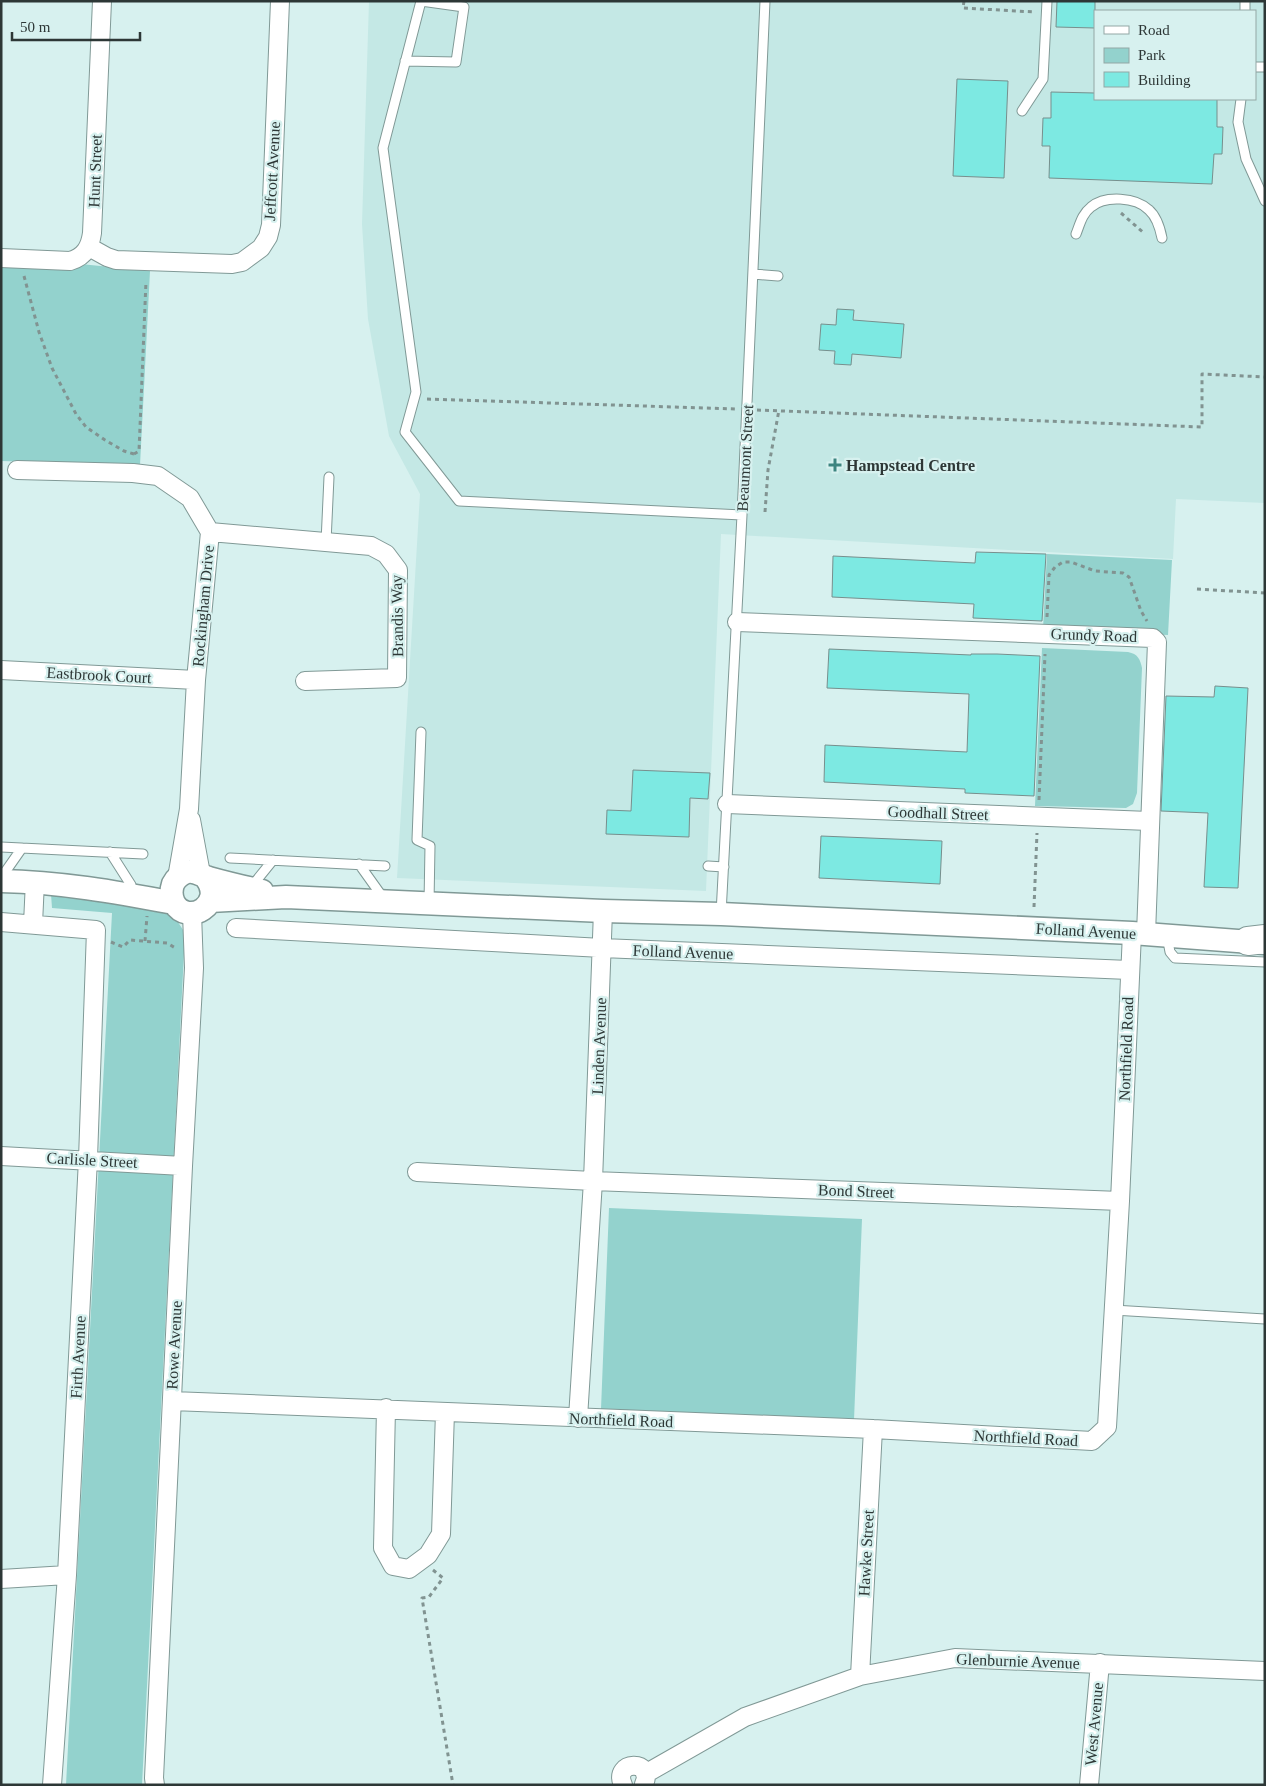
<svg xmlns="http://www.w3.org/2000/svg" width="1266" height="1786" font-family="'Times New Roman',serif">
<rect width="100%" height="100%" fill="#d7f1ef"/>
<path fill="#c4e8e5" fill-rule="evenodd" d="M369,1H1265V503L1176,499L1173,559L721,534L706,891L397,878L420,494L389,436L368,319L362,224ZM1095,11H1255V99H1095Z"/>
<path fill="#93d2cd" d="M1,256L150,271L140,465L1,461Z
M1047,554L1172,560L1168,635L1043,629Z
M1042,648L1128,652C1138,654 1140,659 1142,668L1137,793L1133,804L1126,808L1035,806Z
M51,894L165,902L185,933L142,1785H66L112,913L52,908Z
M609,1208L862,1219L854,1420L601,1409Z"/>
<path fill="#7de9e2" stroke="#778f8d" d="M1057,1H1095V28L1056,27Z
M957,79L1008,81L1004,178L953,176Z
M1051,92L1095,93V99H1217V127H1223L1222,154H1214L1212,184L1049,178L1050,146H1042L1043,118H1051Z
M837,309L854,310L853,320L904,324L901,358L852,354L851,365L834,364L835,351L819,350L821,324L836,325Z
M976,552L1046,554L1042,621L973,618L974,604L832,597L833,556L975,563Z
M829,649L971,655V654H997L1040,656L1034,796L965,793V789L824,782L825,745L967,752L969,694L827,688Z
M1215,686L1248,688L1238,888L1204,887L1208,813L1161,811L1166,696L1214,697Z
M633,770L710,773L708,799L690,798L689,837L606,834L607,810L631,811Z
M821,836L942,841L940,884L819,878Z"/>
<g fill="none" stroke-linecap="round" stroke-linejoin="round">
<g stroke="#809996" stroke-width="11">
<path id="service" d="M421,1L383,148L416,392L405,432L459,501L742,515
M1245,11V1
M405,61L456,62L464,7L421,1
M1255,67H1265
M1241,99L1238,122L1246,159L1265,201
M1022,111L1043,79L1047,1
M1076,234C1080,224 1082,214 1091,207C1105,195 1136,197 1149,210C1157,217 1160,228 1162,238
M753,274L778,276
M326,542L329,477
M421,732L417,840L430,846L429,903
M1,847L143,854
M110,852L131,885
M230,858L385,866
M359,864L384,899
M708,866L724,867
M1,878L22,848
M252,886L273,860
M721,914L742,515L765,1
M1167,936L1170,952L1175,958L1265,962
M1113,1310L1265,1319"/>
</g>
<g stroke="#809996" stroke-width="20">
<path id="minor" d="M89,247L107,257L116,260L232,264L242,262L261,248L268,237L271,225L280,1
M1,258L70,261C84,257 90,248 92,233L102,1
M17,470L133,473L158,476L190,498L210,532L196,680L189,809L177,878
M210,532L371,546L386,554L398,570L397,678L305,681
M737,622L1153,638L1157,642L1146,934
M1,670L196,680
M727,804L1149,821
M191,820L201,874
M1,922L96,930L88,1159L67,1575L52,1785
M33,924L35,881
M236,928L602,948L1129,970
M1,1156L183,1166
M417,1172L593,1181L1120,1201
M172,1401L873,1429L1092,1441L1107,1427L1120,1201L1132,933
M386,1408L383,1548L393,1566L409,1569L428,1555L441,1534L445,1412
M578,1418L593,1181L603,911
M1,1579L67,1575
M860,1676L873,1429
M645,1774L745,1717L860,1676L955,1658L1265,1671
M155,1785L154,1778L183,1166L194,968L192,913
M623,1785C612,1760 655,1759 644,1784
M1089,1785L1100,1663"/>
</g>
<g stroke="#809996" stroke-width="25">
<path id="tertiary" d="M206,878C226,904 188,927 174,903C171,897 171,890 173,884C176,878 181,874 187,872C196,870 201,876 209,878C227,883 244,887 262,891
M1,881C60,882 116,892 174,903
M210,901L286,897L603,911L721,914L1132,933L1264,943"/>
</g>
<g stroke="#809996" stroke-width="30">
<path id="trunk" d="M1248,941L1265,939"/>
</g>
<path stroke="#819391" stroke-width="3" stroke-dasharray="4 4" stroke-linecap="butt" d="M964,1L963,8L1035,12
M1121,213L1145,234
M24,276L39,332L52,368L76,414L86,427L105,440L124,451L134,454V456
M427,399L736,409
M757,410L1202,427V374L1265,377
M134,454L139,451L146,281
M765,512L768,470L779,410
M1197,589L1265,593
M1047,617L1049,575L1055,567L1063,562H1071L1095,571L1123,573L1129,577L1141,611L1147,621
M1039,800L1045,654
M1034,907L1037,833
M145,941L147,916
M111,942L123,947L130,940L167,943L177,949
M433,1570L443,1578L429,1597L422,1598L453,1785"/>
<use href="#service" stroke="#fff" stroke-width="9"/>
<use href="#minor" stroke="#fff" stroke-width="18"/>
<use href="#tertiary" stroke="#fff" stroke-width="22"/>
<use href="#trunk" stroke="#fff" stroke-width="28"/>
</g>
<path fill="#3d8580" stroke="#d7f1ef" stroke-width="2" d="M832.5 457.5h5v5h5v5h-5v5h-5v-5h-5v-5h5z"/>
<g text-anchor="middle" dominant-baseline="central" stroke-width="4.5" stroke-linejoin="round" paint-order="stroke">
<g font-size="16" fill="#2d3736" stroke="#d7f1ef">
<text transform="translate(95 171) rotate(-88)">Hunt Street</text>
<text transform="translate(272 171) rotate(-87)">Jeffcott Avenue</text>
<text transform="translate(745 458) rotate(-87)">Beaumont Street</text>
<text transform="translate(203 606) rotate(-85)">Rockingham Drive</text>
<text transform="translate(397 616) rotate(-91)">Brandis Way</text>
<text transform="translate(1094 635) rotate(2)">Grundy Road</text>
<text transform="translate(99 675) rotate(3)">Eastbrook Court</text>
<text transform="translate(938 813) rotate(2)">Goodhall Street</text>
<text transform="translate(1086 931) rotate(3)">Folland Avenue</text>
<text transform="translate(683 952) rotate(2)">Folland Avenue</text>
<text transform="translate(599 1046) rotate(-88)">Linden Avenue</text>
<text transform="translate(1126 1049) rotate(-88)">Northfield Road</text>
<text transform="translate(92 1160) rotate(3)">Carlisle Street</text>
<text transform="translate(856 1191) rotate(2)">Bond Street</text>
<text transform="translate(174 1345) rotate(-87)">Rowe Avenue</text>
<text transform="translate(78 1357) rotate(-87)">Firth Avenue</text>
<text transform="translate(621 1420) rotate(2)">Northfield Road</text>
<text transform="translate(1026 1438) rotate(3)">Northfield Road</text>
<text transform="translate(866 1553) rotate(-87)">Hawke Street</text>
<text transform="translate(1018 1661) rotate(2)">Glenburnie Avenue</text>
<text transform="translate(1094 1724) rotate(-85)">West Avenue</text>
</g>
<g font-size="16" font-weight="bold" fill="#2d3736" stroke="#d7f1ef" text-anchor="start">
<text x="846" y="465">Hampstead Centre</text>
</g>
</g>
<rect width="1266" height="1786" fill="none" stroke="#2d3736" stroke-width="5"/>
<rect x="1094" y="10" width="162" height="90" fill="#d7f1ef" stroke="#93a7a5"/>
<rect x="1104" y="26" width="25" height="8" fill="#ffffff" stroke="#93a7a5"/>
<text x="1138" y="35" font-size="15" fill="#2d3736">Road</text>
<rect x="1104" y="48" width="25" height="15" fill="#93d2cd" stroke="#93a7a5"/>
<text x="1138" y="60" font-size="15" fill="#2d3736">Park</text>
<rect x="1104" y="72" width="25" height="15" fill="#7de9e2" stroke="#93a7a5"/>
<text x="1138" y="85" font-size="15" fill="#2d3736">Building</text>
<path d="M12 32v8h128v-8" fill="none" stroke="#2d3736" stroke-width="2.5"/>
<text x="20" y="32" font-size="15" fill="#2d3736" stroke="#d7f1ef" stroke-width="4" paint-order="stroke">50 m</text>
</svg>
